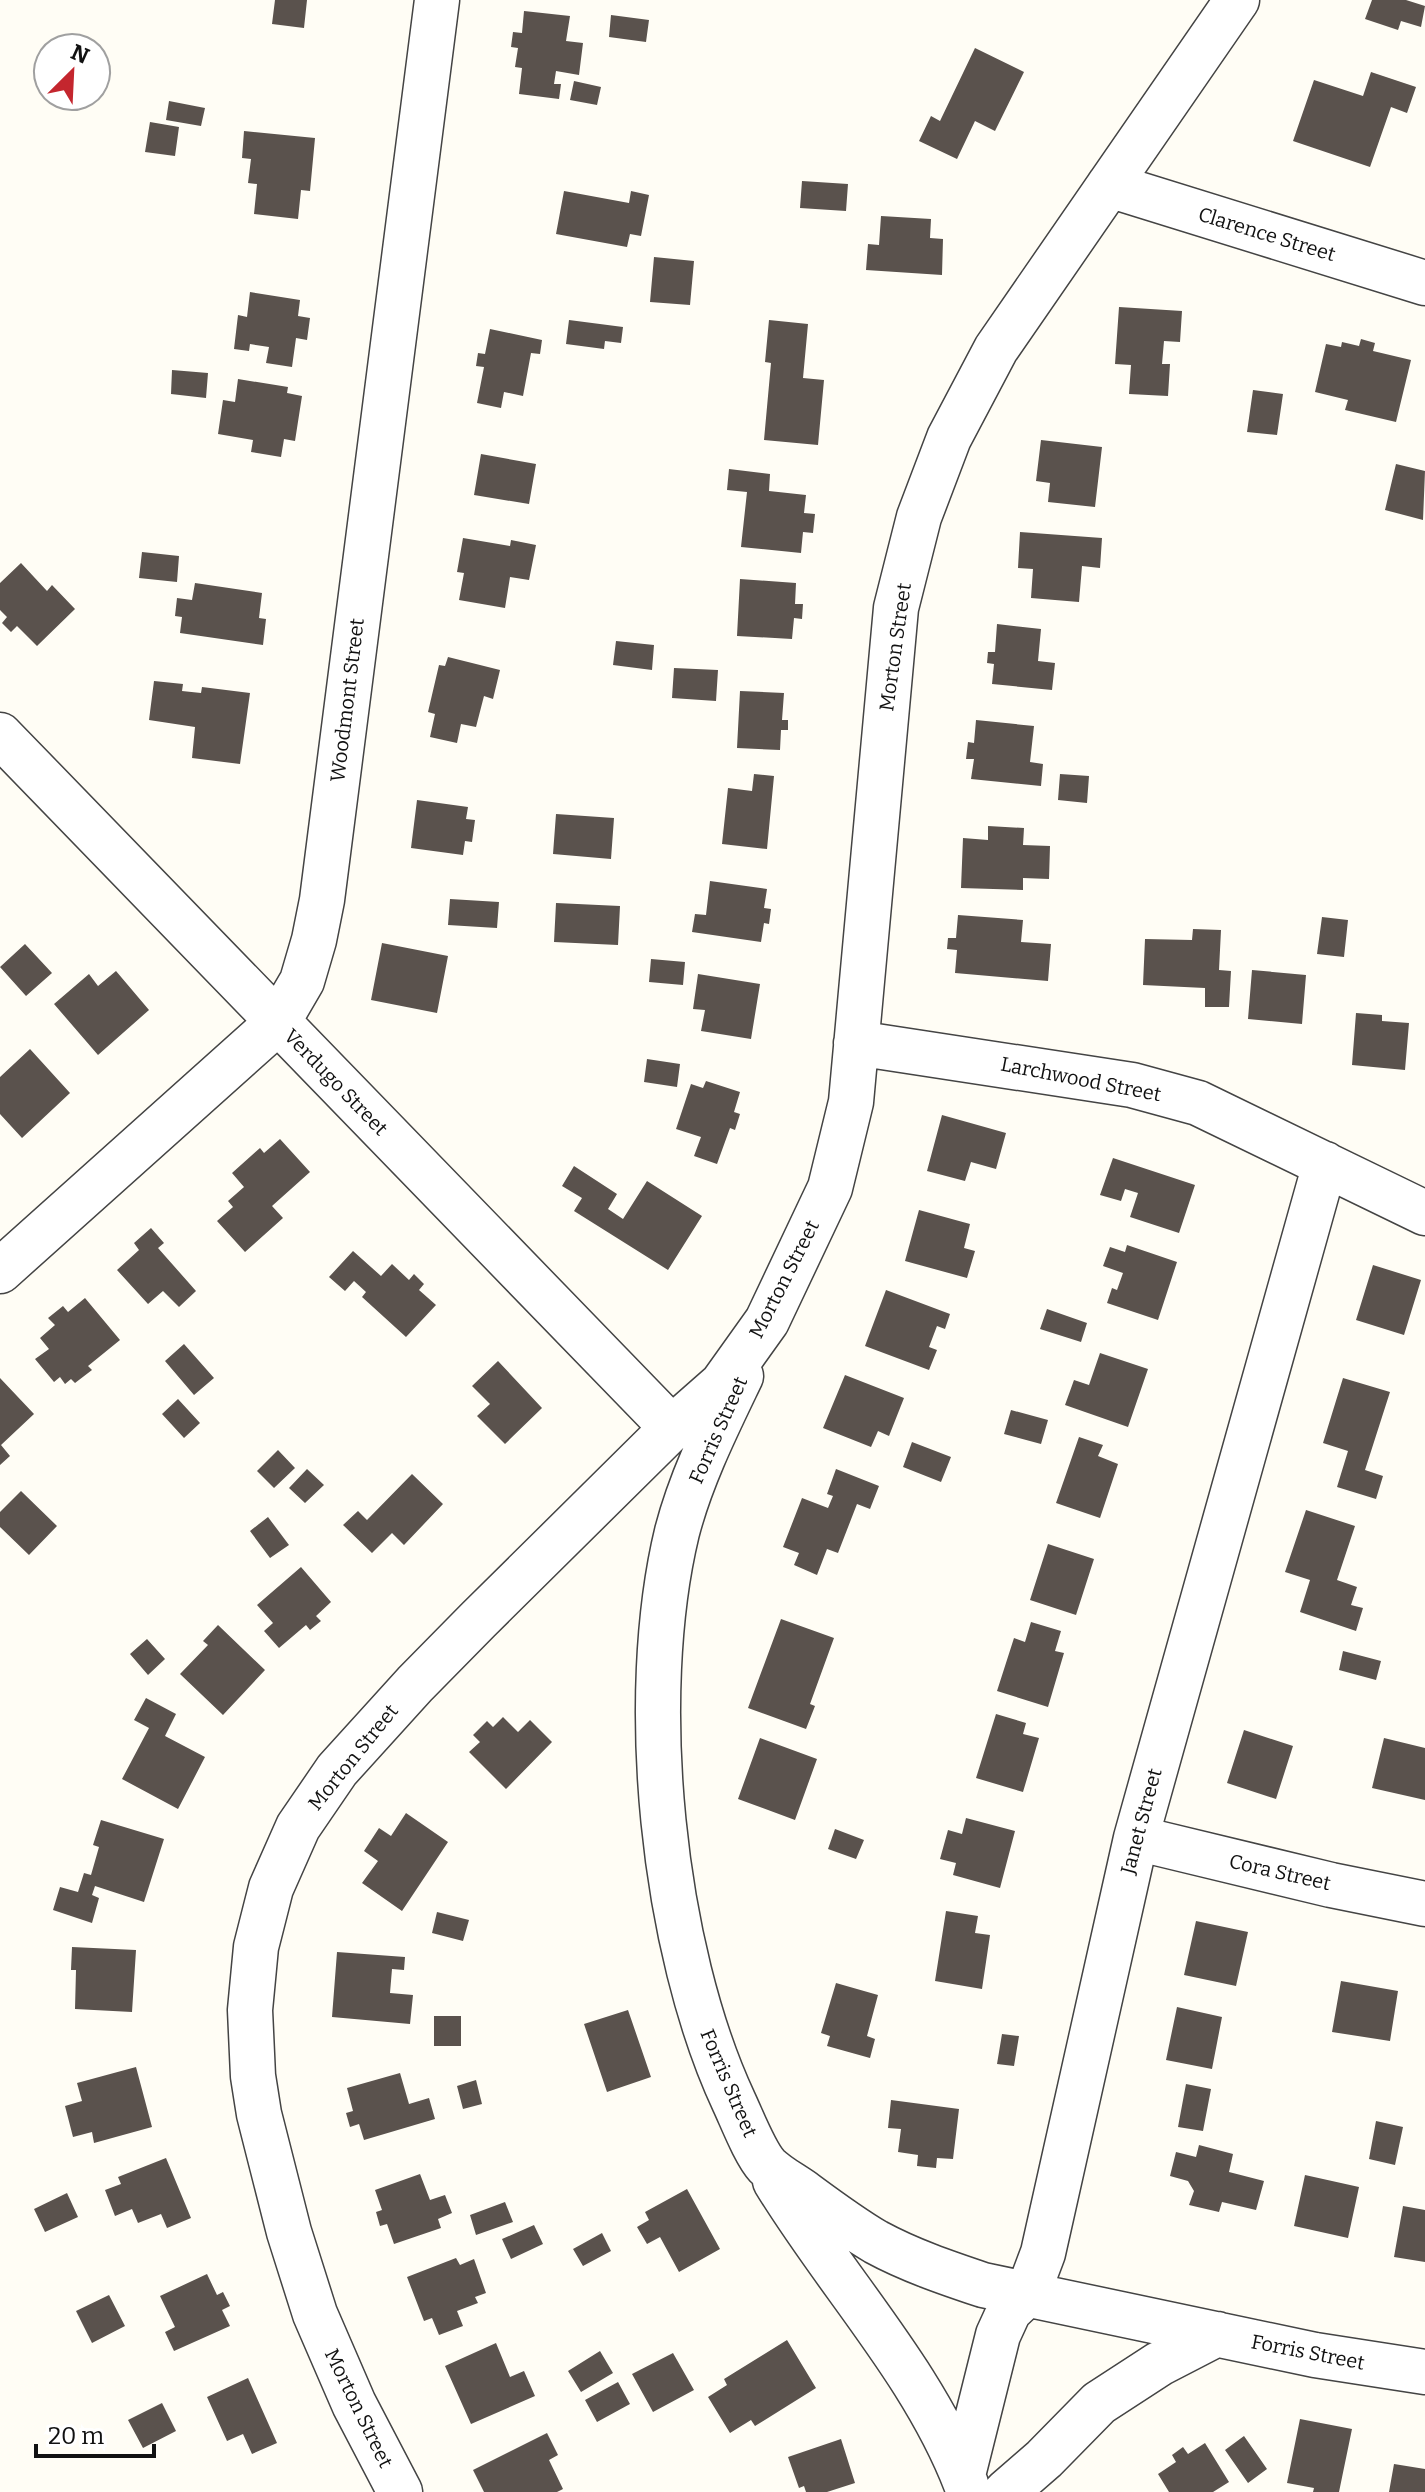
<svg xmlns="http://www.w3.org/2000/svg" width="1425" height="2492" font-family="Bitter,serif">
<rect width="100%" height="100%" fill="#fffdf5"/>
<path fill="#5a524d" d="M275,0H307L304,28L272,24Z
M1372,0H1406L1425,6L1421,27L1401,21L1398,30L1365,19Z
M524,11L570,16L566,41L583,43L579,75L556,71L554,84H561L559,99L519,94L522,68L515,67L518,48L511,47L513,32L522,33Z
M611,15L649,20L646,42L609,37Z
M975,48L1024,72L995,131L975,121L957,159L919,141L931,116L940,121Z
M1371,72L1416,87L1407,113L1391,107L1370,167L1293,141L1314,80L1363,96Z
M574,81L601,87L597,105L570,100Z
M169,101L205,108L201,126L166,120Z
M150,122L179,127L175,156L145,152Z
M244,131L315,138L310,191L301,190L298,219L254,214L257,184L248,183L251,159L242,158Z
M802,181L848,184L846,211L800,208Z
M564,191L629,203L631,191L649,195L641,236L630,234L627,247L556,234Z
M881,216L931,219L930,238L943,239L942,275L866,270L868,244L879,245Z
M654,257L694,261L690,305L650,302Z
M250,292L300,300L298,316L310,318L307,340L296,338L292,367L266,363L269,347L250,344L249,351L234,349L238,315L247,317Z
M1119,307L1182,311L1180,342L1164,341L1162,364H1170L1168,396L1129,394L1131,365L1115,364Z
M569,320L623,327L621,343L605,341L604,349L566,344Z
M769,320L808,324L803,378L824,380L818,445L764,440L771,363L765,362Z
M490,329L542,340L540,354L531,353L523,396L504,392L501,408L477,403L484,367L476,366L478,353L485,354Z
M1361,339L1375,343L1373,351L1411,360L1396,422L1345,410L1348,400L1315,392L1326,344L1341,347L1342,342L1359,346Z
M172,370L208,373L206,398L171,394Z
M238,379L288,387L287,393L302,396L295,441L284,439L281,457L251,452L253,440L218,434L223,400L235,402Z
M1253,390L1283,394L1277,435L1247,432Z
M1041,440L1102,447L1095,507L1048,502L1050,483L1036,481Z
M481,454L536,464L529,504L474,495Z
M1396,464L1425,471L1423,520L1385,510Z
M729,469L770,474L769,491L806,495L804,513L815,514L813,533L803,532L801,553L741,547L747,492L727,490Z
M1020,532L1102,538L1100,568L1082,566L1079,602L1031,598L1033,569L1018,568Z
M463,538L510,546L511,540L536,545L529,580L510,577L505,608L459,600L464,573L457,572Z
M142,552L179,556L177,582L139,578Z
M21,563L47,591L52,585L75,609L37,646L17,626L11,632L2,623L7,617L0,610V583Z
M740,579L796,583L795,604H803L802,619L794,618L792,639L737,636Z
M195,583L262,593L259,618L266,619L263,645L180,633L182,617L175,616L177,598L192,600Z
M997,624L1041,629L1038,661L1055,663L1052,690L992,684L994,664L987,663L988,652H995Z
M616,641L654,645L652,670L613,665Z
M448,657L500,670L493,699L484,696L476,727L461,724L457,743L430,737L435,714L428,712L439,665L445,666Z
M674,668L718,670L716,701L672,698Z
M154,681L183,684L182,691L201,693L202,687L250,693L240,764L192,758L195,727L149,720Z
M740,691L784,693L782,720H788V730H781L780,750L737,748Z
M976,720L1034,726L1030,762L1043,764L1041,786L971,779L974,759H966L968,742L974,743Z
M754,774L774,776L767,849L722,844L728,788L752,791Z
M1060,774L1089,776L1087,803L1058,800Z
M417,800L468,807L466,819L475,820L472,842L465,841L463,855L411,848Z
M556,814L614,818L611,859L553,854Z
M988,826L1024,828L1023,845L1050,846L1049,879L1023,878V890L961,888L963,838L988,840Z
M710,881L767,889L764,908L771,909L769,924L764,923L761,942L692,932L695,914L706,915Z
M450,899L499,902L497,928L448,925Z
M556,903L620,906L618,945L554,942Z
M958,915L1023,920L1021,942L1051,944L1048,981L955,973L957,950L947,949L948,938H956Z
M1322,917L1348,920L1344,957L1317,954Z
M1193,929L1221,930L1219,970L1231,971L1229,1007H1205V988L1143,985L1145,939L1192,940Z
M382,943L448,956L437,1013L371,1000Z
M25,944L52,973L26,996L0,967Z
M651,959L685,962L683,985L649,982Z
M1252,970L1306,975L1302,1024L1248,1019Z
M116,971L149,1010L98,1055L54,1004L89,974L98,986Z
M698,974L760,984L751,1039L701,1031L705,1010L693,1009Z
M1356,1013L1382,1015V1021L1409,1023L1405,1070L1352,1065Z
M30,1049L70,1093L22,1138L0,1114V1077Z
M647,1059L680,1064L677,1087L644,1082Z
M706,1081L740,1092L734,1112L740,1114L735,1130L730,1128L717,1164L694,1156L701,1137L676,1129L691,1084L703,1088Z
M942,1115L1006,1133L996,1169L971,1162L965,1181L927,1171Z
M280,1139L310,1172L272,1206L283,1218L245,1252L217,1221L233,1207L228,1201L244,1187L232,1173L260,1148L264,1153Z
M1113,1158L1195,1185L1179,1233L1130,1217L1138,1193L1125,1189L1121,1201L1100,1195Z
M574,1166L617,1194L608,1209L623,1219L647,1181L702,1216L668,1270L574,1211L582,1198L562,1186Z
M919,1210L970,1224L964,1248L975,1251L967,1278L905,1261Z
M151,1228L164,1243L158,1248L196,1291L179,1307L163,1291L148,1304L117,1270L139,1250L134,1243Z
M1127,1245L1177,1262L1158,1320L1107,1303L1112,1288L1117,1290L1123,1273L1103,1266L1110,1247L1125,1252Z
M353,1251L381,1276L392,1264L409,1280L414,1274L424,1284L419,1290L436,1305L406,1337L362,1297L366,1292L354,1281L345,1291L329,1277Z
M1373,1265L1421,1280L1404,1335L1356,1320Z
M886,1290L950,1314L945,1329L937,1326L929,1347L937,1350L929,1370L865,1346Z
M85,1298L120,1340L88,1366L92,1370L75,1383L71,1379L65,1384L60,1377L54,1382L35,1359L49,1349L40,1338L55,1325L48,1318L63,1306L68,1312Z
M1047,1309L1087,1323L1081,1342L1040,1329Z
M184,1344L214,1378L194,1395L165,1361Z
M1100,1353L1148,1369L1128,1427L1065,1405L1074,1380L1089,1385Z
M498,1361L542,1408L505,1444L477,1416L490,1404L472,1386Z
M845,1375L904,1398L889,1436L878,1431L871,1447L823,1428Z
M0,1378L34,1414L1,1445L10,1456L0,1465Z
M1343,1378L1390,1392L1365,1470L1383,1476L1376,1499L1337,1487L1348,1451L1323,1443Z
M178,1399L200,1423L184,1438L162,1414Z
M1011,1410L1048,1420L1041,1444L1004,1434Z
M1079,1437L1103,1445L1098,1456L1118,1464L1100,1518L1056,1503Z
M912,1442L951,1457L941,1482L903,1467Z
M278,1450L295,1468L274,1488L257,1471Z
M307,1469L324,1485L305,1503L289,1488Z
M836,1469L879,1486L870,1509L857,1504L838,1553L827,1549L817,1575L794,1565L799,1553L783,1547L802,1498L828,1508L833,1496L827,1494Z
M412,1474L443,1504L404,1545L392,1533L372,1553L343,1525L358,1511L367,1520Z
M21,1491L57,1526L29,1555L0,1527V1512Z
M1306,1510L1355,1526L1337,1580L1357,1587L1351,1605L1363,1608L1356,1631L1300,1612L1310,1580L1285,1572Z
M268,1517L289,1545L270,1558L250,1531Z
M1048,1544L1094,1559L1076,1615L1030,1600Z
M301,1567L331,1602L316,1616L321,1621L310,1630L306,1625L279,1648L264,1631L273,1623L257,1605Z
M781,1619L834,1638L810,1704L815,1706L806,1729L748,1708Z
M1031,1622L1061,1631L1055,1651L1064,1653L1048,1707L997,1691L1014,1638L1025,1642Z
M218,1625L265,1670L223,1715L180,1674L208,1645L203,1641Z
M147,1639L165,1659L148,1675L130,1654Z
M1343,1651L1381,1661L1376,1680L1339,1670Z
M146,1698L176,1714L165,1736L205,1757L178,1809L122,1779L149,1728L134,1720Z
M996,1714L1026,1723L1023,1734L1039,1738L1023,1792L976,1778Z
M503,1717L518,1732L530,1720L552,1742L506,1789L469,1752L480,1742L473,1735L487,1721L493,1727Z
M1244,1730L1293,1746L1276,1799L1227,1783Z
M760,1738L817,1759L795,1820L738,1799Z
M1384,1738L1425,1748V1800L1372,1788Z
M406,1813L448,1842L402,1911L362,1883L378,1861L364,1851L379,1828L391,1836Z
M966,1818L1015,1831L1000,1888L953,1875L956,1863L940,1859L948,1830L962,1834Z
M101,1820L164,1839L144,1902L95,1886L92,1895L99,1898L92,1923L53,1910L60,1887L78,1892L84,1873L91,1875L99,1847L93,1845Z
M835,1829L864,1840L856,1859L828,1849Z
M946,1911L978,1916L975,1933L990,1935L982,1989L935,1981Z
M437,1912L469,1920L463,1941L432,1933Z
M1196,1921L1248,1932L1236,1986L1184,1975Z
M72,1947L136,1950L132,2012L75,2009L76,1970H71Z
M337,1952L405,1957L404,1970L392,1969L390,1993L413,1995L410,2024L332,2017Z
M1341,1981L1398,1991L1390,2041L1332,2032Z
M836,1983L878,1995L867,2036L875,2039L870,2058L827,2046L830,2036L821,2033Z
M1177,2007L1222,2017L1212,2069L1166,2060Z
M628,2010L651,2077L607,2092L584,2024Z
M434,2016H461V2046H434Z
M1002,2034L1019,2036L1014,2066L997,2064Z
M136,2067L152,2127L94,2143L92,2132L73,2137L65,2106L82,2101L77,2083Z
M400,2073L409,2104L429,2098L435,2119L364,2140L359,2124L350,2127L346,2113L353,2111L347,2088Z
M476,2080L482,2104L463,2109L457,2086Z
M1186,2084L1211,2089L1203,2131L1178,2127Z
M891,2100L959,2109L953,2159L937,2158L936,2168L917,2166L918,2155L898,2152L901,2129L888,2128Z
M1376,2121L1403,2127L1395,2165L1369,2159Z
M1199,2145L1233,2154L1229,2172L1264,2181L1256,2210L1222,2202L1219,2212L1189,2205L1194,2191L1188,2181L1170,2176L1176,2152L1196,2157Z
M166,2158L191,2218L167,2228L161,2214L138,2223L132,2209L115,2216L105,2190L121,2184L118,2177Z
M420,2174L430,2200L445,2195L452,2213L438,2219L441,2228L394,2244L387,2224L380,2226L376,2212L382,2210L375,2190Z
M1305,2175L1359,2187L1348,2238L1294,2226Z
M687,2189L720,2249L679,2272L660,2237L647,2244L637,2227L649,2220L645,2212Z
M67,2193L78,2217L45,2232L34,2209Z
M505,2202L513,2222L476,2235L470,2215Z
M1403,2206L1425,2210V2262L1394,2257Z
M534,2225L543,2244L511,2259L502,2239Z
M602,2233L611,2251L583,2266L573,2249Z
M456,2258L460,2265L474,2259L486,2293L475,2297L478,2303L457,2311L463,2326L439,2335L432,2318L424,2321L407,2277Z
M207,2274L217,2295L223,2292L230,2306L222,2310L230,2326L174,2351L165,2332L175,2327L160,2296Z
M109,2295L125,2326L92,2343L76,2311Z
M787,2340L816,2388L755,2426L751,2420L730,2433L708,2397L727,2385L724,2379Z
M496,2343L510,2377L524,2371L535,2396L471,2424L445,2366Z
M600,2351L613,2373L581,2392L568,2371Z
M673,2353L694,2390L653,2412L632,2374Z
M248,2378L277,2443L252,2454L243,2434L227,2441L207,2397Z
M618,2382L630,2404L597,2422L585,2400Z
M162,2403L176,2431L143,2448L128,2420Z
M1300,2419L1352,2429L1339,2492H1313L1314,2488L1287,2483Z
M547,2433L558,2455L549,2460L563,2489L557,2492H484L473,2470Z
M1244,2436L1267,2469L1248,2483L1225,2450Z
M841,2439L855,2483L827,2492H806L804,2486L799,2488L788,2457Z
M1205,2443L1229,2482L1213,2492H1169L1158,2474L1176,2462L1172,2455L1183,2447L1188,2454Z
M1394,2464L1425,2469V2492H1389Z"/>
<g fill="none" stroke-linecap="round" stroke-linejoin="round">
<g stroke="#444" stroke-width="47">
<path id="street" d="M1109,185L1425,283
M0,735L672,1428
M856,1043L1132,1085L1198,1103L1425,1213
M0,1271L278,1022L302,981L314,940L322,900L437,0
M741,1376C717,1426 691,1478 677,1532C637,1697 662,1948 734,2102C742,2119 755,2153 767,2166C778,2177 794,2185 806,2194C829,2211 852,2228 876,2242C909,2260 947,2273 983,2285L1315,2355L1425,2372
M1136,1838L1331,1885L1425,1904
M775,2181C837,2283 923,2372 966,2484
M963,2475L998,2335L1009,2311L1028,2293L1043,2253L1136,1838L1325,1164
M400,2492L354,2404L315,2314L289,2232L259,2114L253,2076L250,2010L256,1947L271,1888L298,1827L337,1770L415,1684L478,1620L672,1428L722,1384L767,1321L830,1188L851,1102L896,608L919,517L949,438L996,349L1237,0
M1006,2492L1044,2459L1099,2403L1159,2364L1217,2334"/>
</g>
<use href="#street" stroke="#fff" stroke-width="44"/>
</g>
<g text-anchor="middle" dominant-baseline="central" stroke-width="8" stroke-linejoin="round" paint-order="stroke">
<g font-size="20" fill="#111" stroke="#fff">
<text transform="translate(1267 234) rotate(17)">Clarence Street</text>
<text transform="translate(895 647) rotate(-82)">Morton Street</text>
<text transform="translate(347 700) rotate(-83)">Woodmont Street</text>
<text transform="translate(1081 1079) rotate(11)">Larchwood Street</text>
<text transform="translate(336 1082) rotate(46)">Verdugo Street</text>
<text transform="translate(784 1279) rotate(-63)">Morton Street</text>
<text transform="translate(718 1430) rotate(-66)">Forris Street</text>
<text transform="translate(353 1757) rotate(-51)">Morton Street</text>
<text transform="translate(1141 1821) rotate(-75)">Janet Street</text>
<text transform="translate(1280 1872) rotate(13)">Cora Street</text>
<text transform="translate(729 2083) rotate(67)">Forris Street</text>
<text transform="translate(1308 2352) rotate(11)">Forris Street</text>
<text transform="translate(359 2408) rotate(64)">Morton Street</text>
</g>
</g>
<g transform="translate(72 72) rotate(24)"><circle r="38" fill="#ffffff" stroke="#a0a0a0" stroke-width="2"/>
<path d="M0-6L14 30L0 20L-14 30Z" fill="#c4262e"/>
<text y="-12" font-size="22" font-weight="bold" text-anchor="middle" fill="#111111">N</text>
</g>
<path d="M36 2444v12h118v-12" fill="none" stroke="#111111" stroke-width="4"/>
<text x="48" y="2444" font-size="24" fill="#111111" stroke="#ffffff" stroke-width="6" paint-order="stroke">20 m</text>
</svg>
